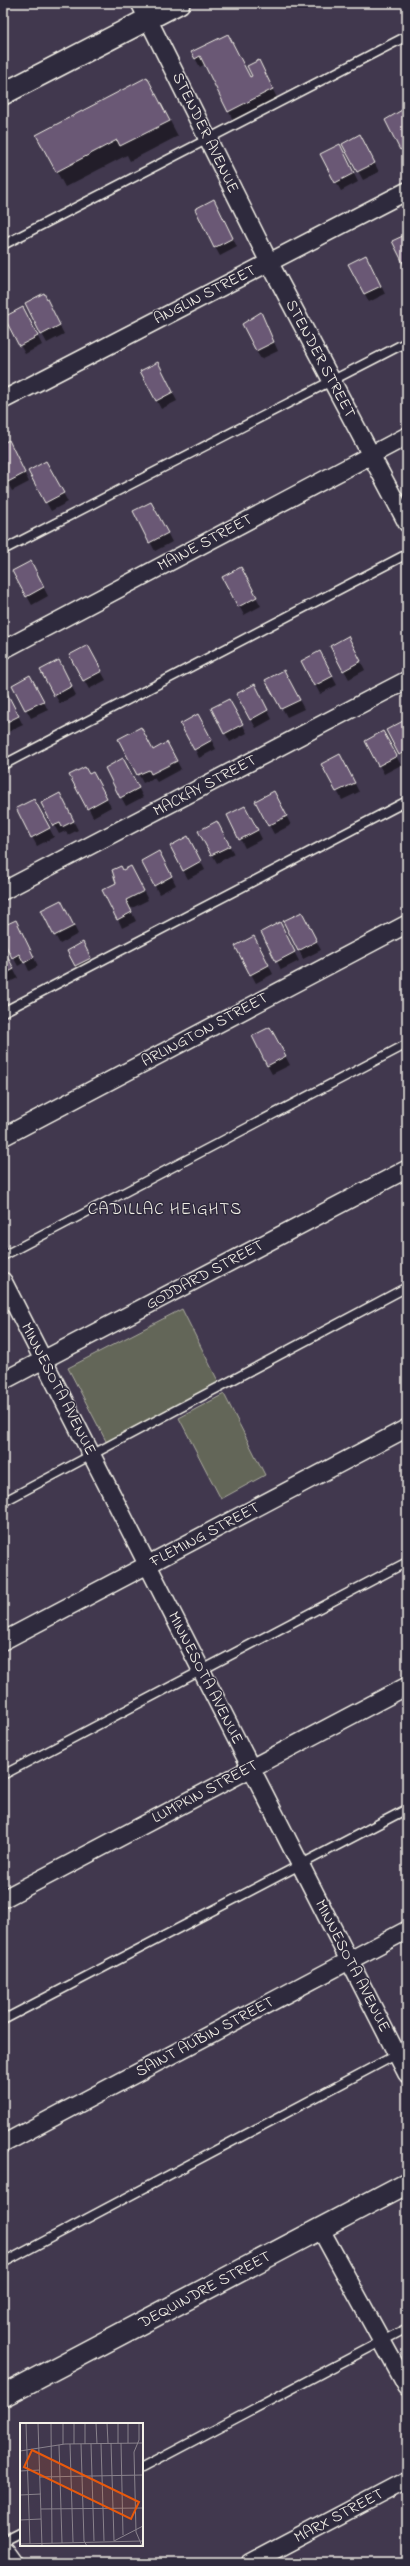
<svg xmlns="http://www.w3.org/2000/svg" width="410" height="2566" font-family="'Indie Flower',sans-serif">
<rect width="100%" height="100%" fill="#41384e"/>
<filter id="ink" filterUnits="userSpaceOnUse"><feTurbulence type="fractalNoise" baseFrequency=".025" numOctaves="2"/><feDisplacementMap in="SourceGraphic" scale="8" xChannelSelector="R" yChannelSelector="G"/><feConvolveMatrix kernelMatrix="1 2 1 2 8 2 1 2 1" color-interpolation-filters="sRGB"/></filter>
<g filter="url(#ink)">
<path fill="#636658" stroke="#acaca0" d="M182,1309L219,1383L107,1443L68,1368Z
M224,1394L265,1475L221,1499L179,1418Z"/>
<path fill="#0007" d="M227,35L250,79L263,70L277,98L233,120L205,64L200,67L195,58Z
M155,93L178,136L130,161L127,155L65,187L37,135Z
M407,121V157L406,158L401,149Z
M343,144H365L379,172L363,180Z
M344,154L358,182L341,191L336,182Z
M219,209L237,247L220,256L215,247Z
M350,265H371L385,294L369,302Z
M48,303L64,334L47,343L42,334Z
M261,313L278,351L261,359L256,351Z
M5,317H28L42,345L25,354Z
M142,372H162L177,401L161,409Z
M3,444L13,450L29,482L12,491L3,474Z
M29,471H51L68,502L51,511Z
M156,511L172,542L155,551L134,512Z
M35,571L48,596L32,605L27,596Z
M245,577L261,606L244,615L239,606Z
M353,646L365,670L349,679L344,670Z
M92,655L106,680L89,689L84,680Z
M324,661L337,685L320,694L303,662Z
M63,670L76,695L60,704L55,695Z
M288,679L304,709L287,717L267,680Z
M13,685H35L48,710L31,718Z
M3,693L10,700L23,725L6,733L3,729Z
M259,694L272,719L256,728L251,719Z
M234,708L247,733L230,742L212,709Z
M203,724L216,749L199,758L195,749Z
M407,726V761L405,763L400,754Z
M120,739L153,751L172,752L181,769L157,782L154,778L143,783Z
M388,741L401,765L384,774L379,765Z
M323,764H345L359,792L342,800Z
M128,768L143,797L126,806L121,797Z
M71,775L89,776L98,782L111,807L93,817Z
M278,800L291,825L274,834L269,825Z
M42,803H64L78,830L68,835L66,831L59,834Z
M17,809H39L54,837L37,846Z
M250,815L262,839L245,848L228,816Z
M221,830L234,854L217,863L199,831Z
M193,846L205,870L188,879L183,870Z
M3,850L9,861L3,864Z
M164,861L176,885L159,894L155,886Z
M123,871L135,875L148,900L130,909L136,921L122,928L118,919L117,884Z
M66,910L78,934L60,944L55,935Z
M306,922L321,950L303,959L299,950Z
M3,928L20,930L38,966L29,971L25,962L18,966L3,938Z
M284,932L299,961L281,970L277,961Z
M82,944L93,962L78,970L68,951Z
M236,946H259L273,974L256,983Z
M3,949L18,978L7,983L3,976Z
M275,1037L290,1065L272,1074L267,1065Z"/>
<path fill="#6a5974" stroke="#f4f1e8" d="M228,34L250,77L252,76L247,66L259,60L273,89L228,112L200,56L195,59L191,52Z
M147,77L170,121L120,146L117,140L56,172L36,135Z
M402,110L407,120V146L400,150L385,120Z
M360,134L375,163L357,172L342,144Z
M340,144L354,173L335,183L320,154Z
M214,199L233,238L214,248L195,209Z
M407,234V271L392,241Z
M366,255L381,286L364,294L348,264Z
M44,293L60,325L41,335L25,303Z
M23,307L38,336L19,346L4,317Z
M261,312L274,342L256,351L242,324Z
M158,362L173,392L156,401L140,371Z
M9,440L25,473L6,483L3,476V443Z
M46,461L64,493L45,503L28,471Z
M151,502L168,533L149,543L133,511Z
M31,561L44,587L26,597L12,571Z
M241,567L257,597L238,607L222,577Z
M348,636L361,661L343,671L330,646Z
M88,645L102,671L83,681L69,655Z
M320,651L333,676L314,686L301,661Z
M59,660L72,686L54,696L40,670Z
M284,670L300,700L281,709L265,680Z
M30,675L44,701L25,710L12,685Z
M255,684L268,710L250,720L236,694Z
M6,691L19,716L3,724V692Z
M229,699L243,724L224,734L211,708Z
M198,714L212,740L194,750L180,724Z
M405,720L407,724V750L399,755L386,730Z
M141,727L153,750L167,742L177,761L151,774L149,770L137,775L118,739Z
M383,731L397,756L378,766L365,741Z
M340,754L355,783L336,792L321,764Z
M123,758L139,788L120,798L105,768Z
M85,767L89,774L93,772L107,798L87,809L69,775Z
M274,791L287,816L268,826L255,801Z
M60,793L74,821L62,827L60,823L53,826L41,803Z
M34,799L50,828L31,838L16,808Z
M245,806L258,830L239,840L227,815Z
M217,821L230,846L211,855L198,831Z
M188,836L201,861L183,871L170,846Z
M159,851L172,876L154,886L141,861Z
M121,866L123,870L131,866L144,891L126,900L132,912L117,920L102,890L116,883L112,870Z
M61,900L74,926L54,936L41,910Z
M302,912L317,941L298,951L283,921Z
M16,920L34,957L24,963L19,954L12,958L3,940V926Z
M280,922L295,952L276,962L261,932Z
M254,936L269,965L250,975L235,946Z
M83,942L91,958L75,966L67,951Z
M3,948L14,969L3,975Z
M270,1027L286,1056L267,1066L252,1036Z"/>
<g fill="none" stroke-linecap="round" stroke-linejoin="round">
<g stroke="#f4f1e8" stroke-width="11">
<path id="service" d="M3,245L407,36
M3,550L407,342
M3,765L407,554
M3,1012L407,801
M3,1256L407,1044
M3,1502L407,1287
M3,1775L407,1562
M3,2020L407,1809
M3,2263L407,2049
M142,2468L407,2328
M3,2541L21,2532"/>
</g>
<g stroke="#f4f1e8" stroke-width="20">
<path id="minor" d="M140,3L269,262L407,523
M3,400L407,191
M3,650L407,436
M3,891L407,680
M3,1137L407,924
M3,1281L407,2074
M3,1381L407,1169
M3,1641L407,1428
M3,1899L407,1686
M3,2144L407,1930
M321,2230L407,2387
M250,2563L407,2480"/>
</g>
<g stroke="#f4f1e8" stroke-width="24">
<path id="tertiary" d="M3,94L179,3
M3,2396L407,2183
M3,2552L11,2563"/>
</g>
<use href="#service" stroke="#2f2a3d" stroke-width="8"/>
<use href="#minor" stroke="#2f2a3d" stroke-width="17"/>
<use href="#tertiary" stroke="#2f2a3d" stroke-width="21"/>
</g>
</g>
<g text-anchor="middle" dominant-baseline="central" stroke-width="3" stroke-linejoin="round" paint-order="stroke">
<g font-size="16" fill="#f4f1e8" stroke="#2f2a3d">
<text transform="translate(205 133) rotate(64)">STENDER AVENUE</text>
<text transform="translate(205 295) rotate(-27)">ANGLIN STREET</text>
<text transform="translate(320 359) rotate(62)">STENDER STREET</text>
<text transform="translate(205 543) rotate(-28)">MAINE STREET</text>
<text transform="translate(205 786) rotate(-28)">MACKAY STREET</text>
<text transform="translate(205 1030) rotate(-28)">ARLINGTON STREET</text>
<text transform="translate(205 1275) rotate(-28)">GODDARD STREET</text>
<text transform="translate(58 1389) rotate(63)">MINNESOTA AVENUE</text>
<text transform="translate(205 1535) rotate(-28)">FLEMING STREET</text>
<text transform="translate(205 1678) rotate(63)">MINNESOTA AVENUE</text>
<text transform="translate(205 1792) rotate(-28)">LUMPKIN STREET</text>
<text transform="translate(352 1966) rotate(63)">MINNESOTA AVENUE</text>
<text transform="translate(205 2037) rotate(-28)">SAINT AUBIN STREET</text>
<text transform="translate(205 2290) rotate(-28)">DEQUINDRE STREET</text>
<text transform="translate(339 2516) rotate(-28)">MARX STREET</text>
</g>
<g font-size="17" letter-spacing="1" fill="#f4f1e8" stroke="#2f2a3d">
<text x="165" y="1209">CADILLAC HEIGHTS</text>
</g>
</g>
<g transform="translate(20 2423)">
<rect width="123" height="123" fill="#41384e"/>
<path fill="none" stroke="#89828c" stroke-width="1" d="M6,0L10,121M18,0L22,123M31,0L32,120M43,0V21M54,0V21M65,0V21M76,0L77,21M87,0L88,20M98,0V20M108,0V20M119,0V17L114,29L116,109L122,123M91,20L94,118L123,103M101,20L103,112M50,21L53,119M61,21L64,118L67,123M71,21L74,118M81,21L84,118M39,22L42,120M0,28L45,21L123,20M0,48L20,47M20,54L123,52M0,72L21,71M21,86L123,85M0,97L21,96M0,121L123,118"/>
<path fill="#e8590c" fill-opacity="0.15" stroke="#e8590c" stroke-width="2" d="M12,27L119,79L111,96L4,44Z"/>
<rect width="123" height="123" fill="none" stroke="#f4f1e8" stroke-width="2"/>
</g>
<rect width="410" height="2566" fill="none" stroke="#2f2a3d" stroke-width="16"/>
<rect x="8" y="8" width="394" height="2550" fill="none" stroke="#f4f1e8" stroke-width="1.5" filter="url(#ink)"/>
</svg>
